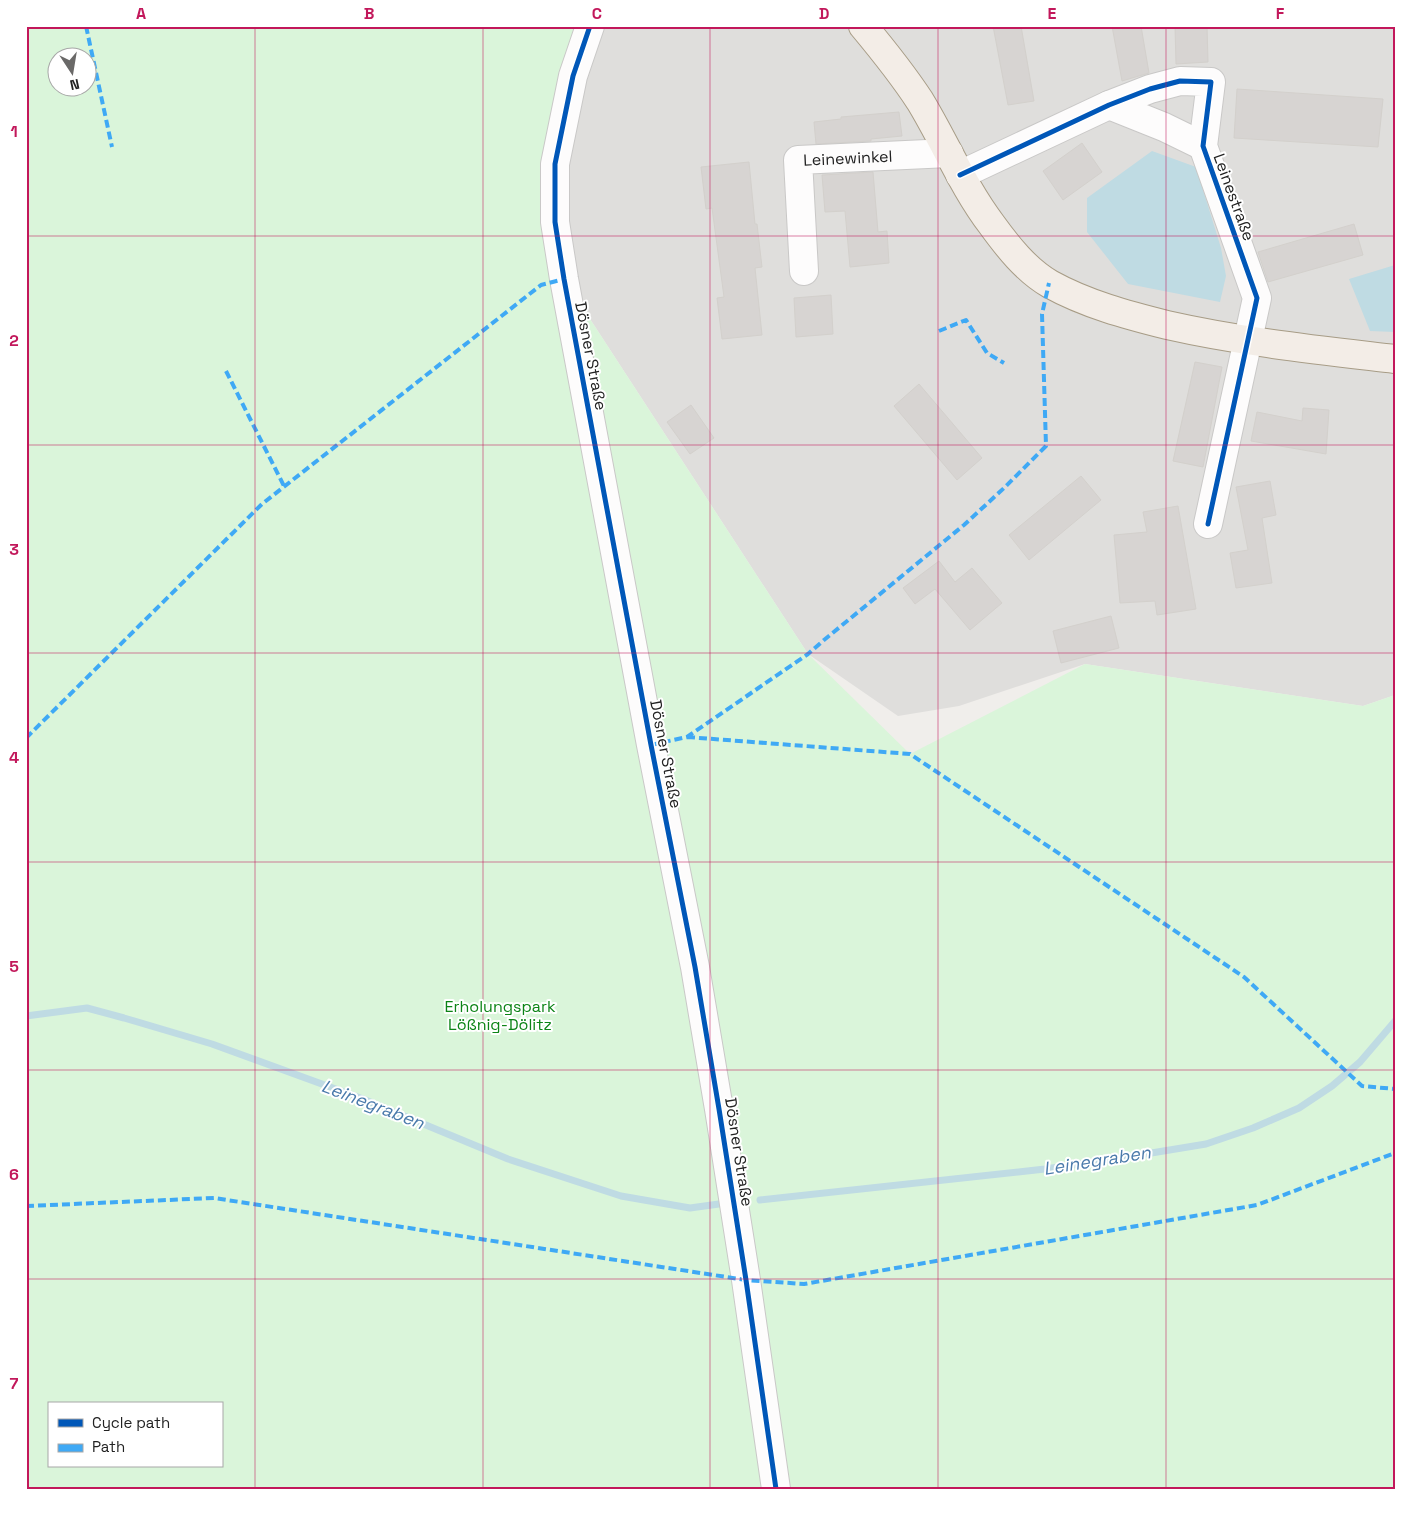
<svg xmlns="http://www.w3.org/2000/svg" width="1421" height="1515" font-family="'Space Grotesk',sans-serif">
<rect width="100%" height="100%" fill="#f0eeeb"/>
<path fill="#dfdedc" d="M590,26H1395V695L1363,706L1085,664L959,706L898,716L808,654L564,279L555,222Z"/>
<path fill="#daf5da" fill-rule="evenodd" d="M26,26H581L564,68V279L808,654L910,754L1085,664L1363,706L1395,695V1489H26ZM58,58H88V88H58ZM49,1404H221V1466H49Z"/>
<path fill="#bfdbe3" d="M1152,151L1196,167L1221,248L1226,276L1220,302L1128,284L1087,232V198Z
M1395,265V332L1370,331L1349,279Z"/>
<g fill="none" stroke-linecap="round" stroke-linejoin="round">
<path stroke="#bfdbe3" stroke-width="7" d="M26,1016L87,1008L124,1018L212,1044L363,1099L508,1159L621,1196L690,1208L719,1204
M760,1200L1045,1169L1127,1157L1206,1144L1253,1128L1299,1108L1332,1086L1360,1062L1395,1021"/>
</g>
<path fill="#d7d4d2" stroke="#d3d0cc" d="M993,26H1021L1034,101L1008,105Z
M1112,26H1141L1149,73L1122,81Z
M1175,26H1207L1208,62L1176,64Z
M1237,89L1383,99L1378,147L1234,138Z
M899,112L902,136L871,139V141L816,144L814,122L841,119V117Z
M1082,143L1102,172L1063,200L1043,171Z
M749,162L755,224H757L762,267L755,268L762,335L722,339L717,298L724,297L712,208L706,209L701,167Z
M873,172L878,232L887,231L889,263L850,267L845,211L825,212L822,175Z
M1354,224L1363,255L1268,282L1258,252Z
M831,295L833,334L796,337L794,298Z
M1195,362L1222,367L1203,467L1173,461Z
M919,384L982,458L957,480L894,406Z
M691,405L714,438L690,454L667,422Z
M1303,408L1329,410L1326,454L1251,441L1257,412L1302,421Z
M1081,476L1101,500L1029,560L1009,535Z
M1270,481L1276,515L1262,518L1272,583L1236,588L1230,553L1248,550L1236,487Z
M1178,506L1196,609L1157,615L1155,601L1120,603L1114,535L1147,532L1143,512Z
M939,561L955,582L972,568L1002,603L970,630L935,589L915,604L903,588Z
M1111,616L1119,648L1061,663L1053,631Z"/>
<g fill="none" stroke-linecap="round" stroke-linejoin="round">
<g stroke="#c9c8c7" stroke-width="30">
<g id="minor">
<path d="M590,26L573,76L555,164V222L564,279L651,745L695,967L719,1109L746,1280L776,1489"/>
<path d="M1109,105L1164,127L1203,146"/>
<path d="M960,175L1109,105L1150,89L1180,81L1211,82L1203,146L1257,298L1208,524"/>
<path id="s1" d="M804,271L798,160L949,153"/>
</g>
</g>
<g stroke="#a79c86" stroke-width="30">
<path id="major" d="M863,26C883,50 903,75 920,101C945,142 963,187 992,225C1008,247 1026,270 1050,284C1086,304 1127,315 1167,325C1242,342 1319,350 1395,359"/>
</g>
<use href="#minor" stroke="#fdfcfc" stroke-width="28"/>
<use href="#major" stroke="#f3ede7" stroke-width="28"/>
<path stroke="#3fa9f5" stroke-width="4" stroke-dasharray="8 4" stroke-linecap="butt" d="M86,26L112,147
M939,331L966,320L987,353L1004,363
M226,371L284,486
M687,737L910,754L1244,977L1362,1086L1395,1089
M26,738L262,504L541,285L564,279
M651,745L687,737L808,654L824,640L964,525L1004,488L1046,446L1042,314L1049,283
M26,1206L214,1198L746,1280L804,1284L1257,1205L1395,1153"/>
<g stroke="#fff" stroke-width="8">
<path id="cycleway" d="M590,26L573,76L555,164V222L564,279L651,745L695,967L719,1109L746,1280L776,1489
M960,175L1109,105L1150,89L1180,81L1211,82L1203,146L1257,298L1208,524"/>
</g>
<use href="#cycleway" stroke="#0057b8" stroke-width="5"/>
</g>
<path fill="none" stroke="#c2185b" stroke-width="1" stroke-opacity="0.55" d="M255,26V1489M483,26V1489M710,26V1489M938,26V1489M1166,26V1489M26,236H1395M26,445H1395M26,653H1395M26,862H1395M26,1070H1395M26,1279H1395"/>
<g text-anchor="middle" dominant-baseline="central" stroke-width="4" stroke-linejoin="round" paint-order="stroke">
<g font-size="16" fill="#222" stroke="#fff">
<text stroke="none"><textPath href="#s1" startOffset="161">Leinewinkel</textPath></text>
<text transform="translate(1234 197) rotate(70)">Leinestraße</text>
<text transform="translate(591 356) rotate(79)">Dösner Straße</text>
<text transform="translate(666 754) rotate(79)">Dösner Straße</text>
<text transform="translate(739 1152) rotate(81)">Dösner Straße</text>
</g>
<g font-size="16" fill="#0c8416" stroke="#fff">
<text x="500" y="1006">Erholungspark<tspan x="500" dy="18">Lößnig-Dölitz</tspan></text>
</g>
<g font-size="18" font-style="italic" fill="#4a7aab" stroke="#fff">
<text transform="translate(373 1104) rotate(21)">Leinegraben</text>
<text transform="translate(1097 1160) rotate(-9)">Leinegraben</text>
</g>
</g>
<rect width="1421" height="1515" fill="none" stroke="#ffffff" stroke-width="55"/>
<rect x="48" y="1402" width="175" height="65" fill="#ffffff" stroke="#a7a7a7"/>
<rect x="58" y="1419" width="25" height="8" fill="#0057b8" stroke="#a7a7a7"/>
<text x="92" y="1428" font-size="15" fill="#222222">Cycle path</text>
<rect x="58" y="1444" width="25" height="8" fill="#3fa9f5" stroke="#a7a7a7"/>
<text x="92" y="1452" font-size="15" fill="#222222">Path</text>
<g transform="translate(72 72) rotate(168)"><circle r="24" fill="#ffffff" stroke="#a7a7a7"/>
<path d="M0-4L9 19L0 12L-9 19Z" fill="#6a6968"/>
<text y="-8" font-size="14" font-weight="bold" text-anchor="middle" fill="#222222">N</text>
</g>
<rect x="28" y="28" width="1366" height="1460" fill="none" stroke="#c2185b" stroke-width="2"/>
<g font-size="16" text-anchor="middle" font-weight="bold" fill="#c2185b">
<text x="141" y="19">A</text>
<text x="369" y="19">B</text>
<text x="597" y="19">C</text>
<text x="824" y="19">D</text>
<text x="1052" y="19">E</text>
<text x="1280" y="19">F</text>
<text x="14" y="137">1</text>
<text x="14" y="346">2</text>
<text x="14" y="555">3</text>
<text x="14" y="763">4</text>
<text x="14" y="972">5</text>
<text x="14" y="1180">6</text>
<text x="14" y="1389">7</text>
</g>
</svg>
